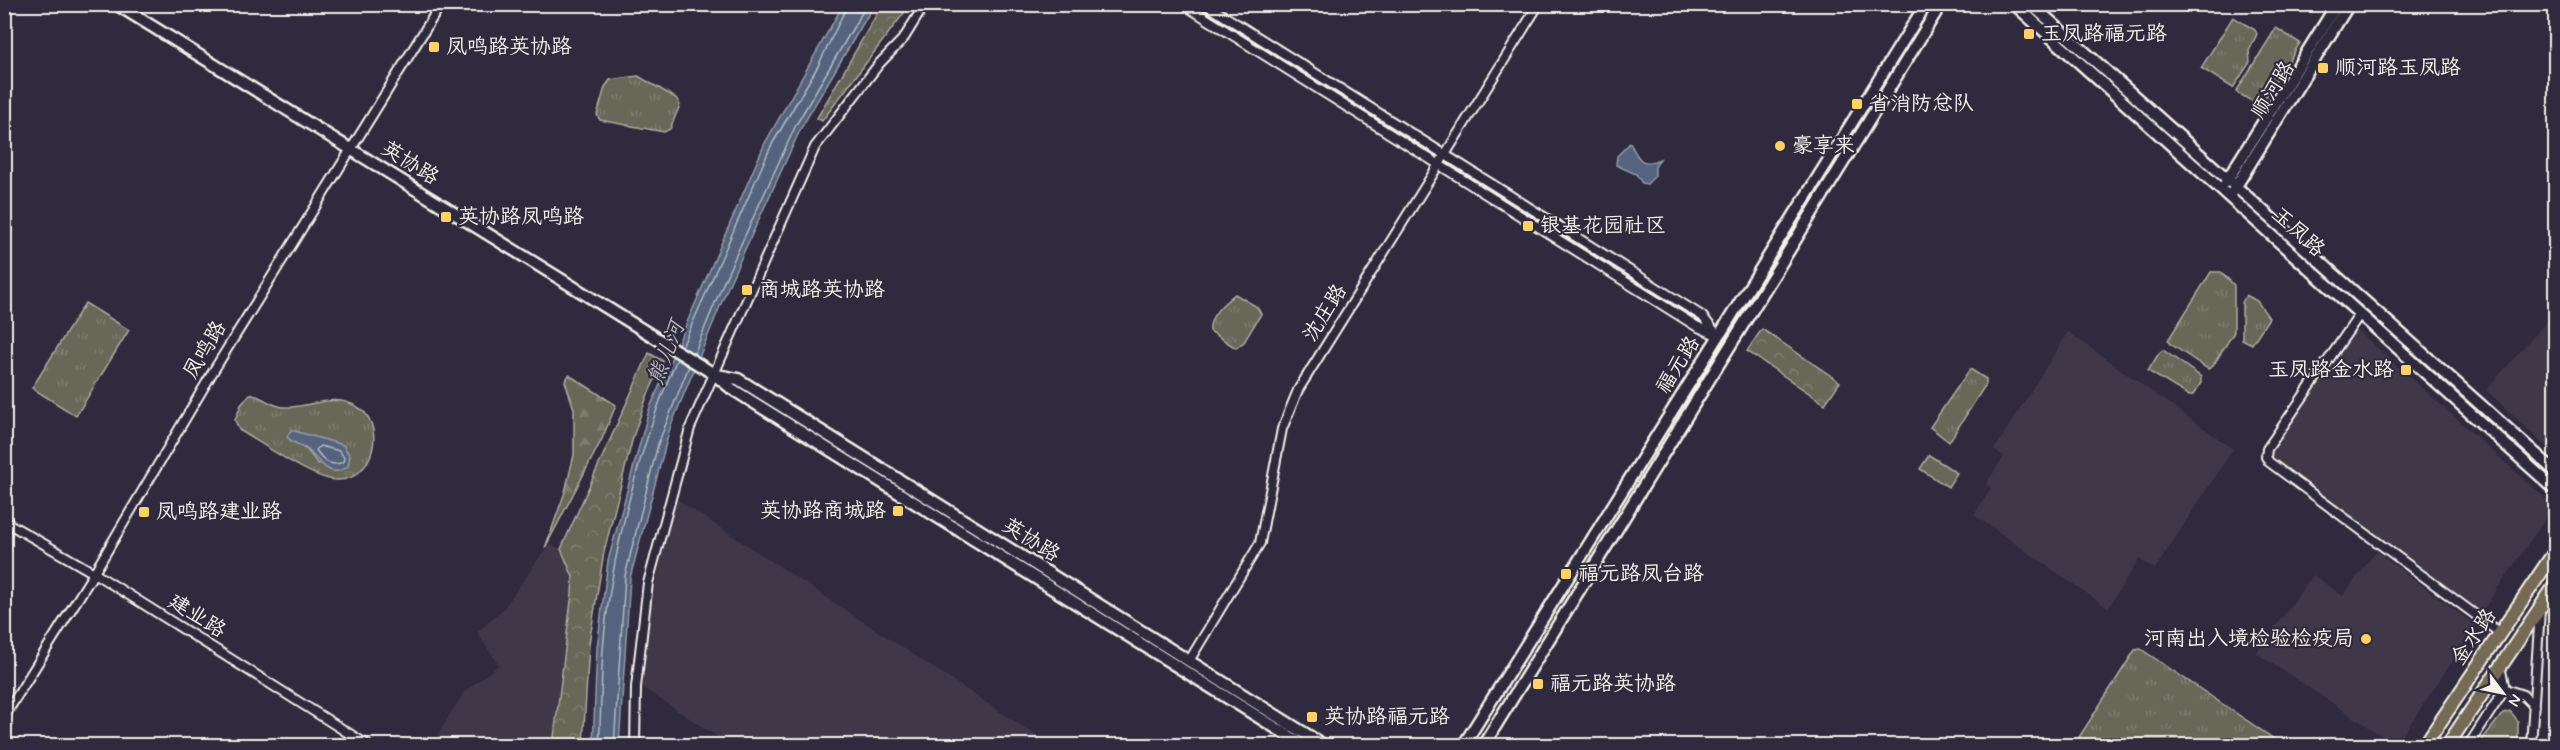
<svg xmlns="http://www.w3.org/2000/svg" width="2560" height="750" font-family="Mynerve,'LXGW WenKai TC',sans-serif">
<defs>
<pattern id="grass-tufts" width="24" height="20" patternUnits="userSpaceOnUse" patternTransform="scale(1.5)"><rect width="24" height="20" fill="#676859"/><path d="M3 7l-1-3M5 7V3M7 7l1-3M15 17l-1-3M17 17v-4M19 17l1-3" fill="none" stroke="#7d7e71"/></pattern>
<pattern id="forest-firs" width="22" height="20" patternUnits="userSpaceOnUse" patternTransform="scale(1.5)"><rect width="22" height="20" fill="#676859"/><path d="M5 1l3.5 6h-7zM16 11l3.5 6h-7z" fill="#7d7e71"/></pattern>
<pattern id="park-crowns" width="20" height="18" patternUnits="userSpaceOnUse" patternTransform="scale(1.5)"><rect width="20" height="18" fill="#676859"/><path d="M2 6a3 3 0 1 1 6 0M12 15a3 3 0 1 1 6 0" fill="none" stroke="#7d7e71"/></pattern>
</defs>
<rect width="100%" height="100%" fill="#2f2a3d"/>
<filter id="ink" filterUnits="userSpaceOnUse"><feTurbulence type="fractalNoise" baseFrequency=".0167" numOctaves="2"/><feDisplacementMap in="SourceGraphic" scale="12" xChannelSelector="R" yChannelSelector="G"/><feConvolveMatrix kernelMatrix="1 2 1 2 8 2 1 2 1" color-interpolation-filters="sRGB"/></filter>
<g filter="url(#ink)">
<path fill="#41374a" d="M2555,312V455L2486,390Z
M2356,329L2545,498L2550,506V512L2481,613L2270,457V451Z
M2068,332L2233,449L2155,569L2139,559L2108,608L1974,515L1991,488L1986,484L2004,456L1994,450Z
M675,498L1051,745H730L666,703L642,687L649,613Z
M549,544L561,549L573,577L553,745L431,746L464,692L499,665L477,633L504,608Z
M2376,551L2476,626L2396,745L2256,653L2313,575L2343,596Z"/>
<path fill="url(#grass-tufts)" stroke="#aeaca0" stroke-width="1.5" fill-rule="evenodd" d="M2233,17L2255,30L2257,34L2249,51L2250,62L2233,88L2201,68Z
M2276,28L2300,43L2260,106L2236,92Z
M638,76L676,98L680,105L670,129L664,132L600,120L597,115L605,87L610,80Z
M2211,272H2221L2234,285V332L2213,366L2208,369L2169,343L2168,340Z
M1235,294L1257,307L1261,314L1244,342L1236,348L1210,331C1208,316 1224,303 1235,294Z
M2246,295L2257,301L2269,318L2252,344L2242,339V303Z
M85,303L129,330L76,416L32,388Z
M2163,350L2201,377V383L2193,395L2189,396L2148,371L2159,353Z
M1970,369L1986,379V384L1949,442L1930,427Z
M250,394C262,396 271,406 283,407C309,409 330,392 356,406C388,423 374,481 337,480C313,480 262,443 239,430L235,420L241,405ZM296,431L316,440L336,443L318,464L307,450L290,440Z
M2141,649L2283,745H2074L2135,650Z
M2510,711L2518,721V745H2478L2503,713Z"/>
<path fill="url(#forest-firs)" stroke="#aeaca0" stroke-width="1.5" d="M569,375L616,405L602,439L545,548L565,492L574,455V409L565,381Z"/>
<path fill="url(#park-crowns)" stroke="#aeaca0" stroke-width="1.5" d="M882,5H910L822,121L817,118Z
M1762,329L1840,382L1825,404L1747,351Z
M649,353L663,361L646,399L633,437L604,552L589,644L583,745H553L572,593L573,577L561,549Z"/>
<path fill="#676859" stroke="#aeaca0" stroke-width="1.5" d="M1929,455L1957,473L1948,487L1920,469Z"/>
<path fill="#55647f" stroke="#959ca9" stroke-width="1.5" d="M843,5H874L801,128L730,282L670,428L630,578L619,745L593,746L597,648L608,561L649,410L765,143Z
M1630,143C1638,157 1640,168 1660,159L1655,167V176L1647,184L1642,183L1636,174L1616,165L1617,156Z
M291,430L343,445L350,456L348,466C330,481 319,460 308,450C301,445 293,443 287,437Z"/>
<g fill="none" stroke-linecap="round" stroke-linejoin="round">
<path stroke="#b4b9be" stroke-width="1.5" d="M682,347L771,146L818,66L848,4
M694,354L725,279L796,125L867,4
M320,446L340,451L344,458L343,462C330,468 323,460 316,450Z
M599,746C601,714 601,682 603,650C610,558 640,443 677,359
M614,746L625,576L658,444L689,366"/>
<g stroke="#f4f1e8" stroke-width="12">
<path id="minor" d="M1183,4L1696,326L1719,336
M1205,4L1702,316L1716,333
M2360,314L2267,449L2266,457L2269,462L2500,633
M4,521L94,573L369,746
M1189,661L1260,543L1282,429L1298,390L1539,4
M2505,689L2523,695L2534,706
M4,717L94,573L214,370L441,4
M635,746L636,687L648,583L690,428L815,147L879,64L904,38L925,4
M2468,746L2505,689L2500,666
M2531,746L2540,610"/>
</g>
<g stroke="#f4f1e8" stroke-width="15">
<path id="tertiary" d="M116,4L714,374L732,389L1305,746
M2014,4L2556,490
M2031,4L2556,472
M2226,182L2337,4
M2233,191L2349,4
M717,375L738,379L1325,746"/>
</g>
<g stroke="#f4f1e8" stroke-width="15">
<path id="secondary" d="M1463,746L1926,4
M1483,746L1941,4"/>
</g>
<g stroke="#f4f1e8" stroke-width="16">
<path id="primary" d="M2424,746L2556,550
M2447,746L2556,584"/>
</g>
<use href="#minor" stroke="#2f2a3d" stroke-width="8"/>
<use href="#tertiary" stroke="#2f2a3d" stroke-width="10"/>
<use href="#secondary" stroke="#2f2a3d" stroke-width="10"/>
<use href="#primary" stroke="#756a55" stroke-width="12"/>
</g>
</g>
<g fill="#ffd166" stroke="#2f2a3d" stroke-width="2">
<rect x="2023" y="28" width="12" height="12" rx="3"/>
<rect x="428" y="41" width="12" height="12" rx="3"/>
<rect x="2317" y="62" width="12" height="12" rx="3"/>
<rect x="1851" y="98" width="12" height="12" rx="3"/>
<circle cx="1780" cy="146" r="6"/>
<rect x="440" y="211" width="12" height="12" rx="3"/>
<rect x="1522" y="220" width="12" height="12" rx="3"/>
<rect x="741" y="284" width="12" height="12" rx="3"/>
<rect x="2400" y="364" width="12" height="12" rx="3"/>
<rect x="892" y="505" width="12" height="12" rx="3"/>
<rect x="138" y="506" width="12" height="12" rx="3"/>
<rect x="1560" y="568" width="12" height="12" rx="3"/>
<circle cx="2366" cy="639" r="6"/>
<rect x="1532" y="678" width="12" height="12" rx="3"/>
<rect x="1306" y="711" width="12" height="12" rx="3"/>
</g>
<g text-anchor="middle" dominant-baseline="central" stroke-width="4.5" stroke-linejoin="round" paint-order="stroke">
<g font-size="21" fill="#f4f1e8" stroke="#2f2a3d" text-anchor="start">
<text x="2041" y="34">玉凤路福元路</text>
<text x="446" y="47">凤鸣路英协路</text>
<text x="2335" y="68">顺河路玉凤路</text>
<text x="1869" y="104">省消防总队</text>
<text x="1792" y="146">豪享来</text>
<text x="458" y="217">英协路凤鸣路</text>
<text x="1540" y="226">银基花园社区</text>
<text x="759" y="290">商城路英协路</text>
<text x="2394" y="370" text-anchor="end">玉凤路金水路</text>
<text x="886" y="511" text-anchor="end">英协路商城路</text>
<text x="156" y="512">凤鸣路建业路</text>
<text x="1578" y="574">福元路凤台路</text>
<text x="2354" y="639" text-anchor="end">河南出入境检验检疫局</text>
<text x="1550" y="684">福元路英协路</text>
<text x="1324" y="717">英协路福元路</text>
</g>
<g font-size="21" fill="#f4f1e8" stroke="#2f2a3d">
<text transform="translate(2273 90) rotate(-58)">顺河路</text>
<text transform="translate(410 163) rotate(32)">英协路</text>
<text transform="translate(2298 232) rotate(42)">玉凤路</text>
<text transform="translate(1325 313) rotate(-58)">沈庄路</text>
<text transform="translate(205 350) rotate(-59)">凤鸣路</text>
<text transform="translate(1678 365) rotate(-58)">福元路</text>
<text transform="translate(1031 540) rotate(32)">英协路</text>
<text transform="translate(197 616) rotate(32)">建业路</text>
<text transform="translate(2474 637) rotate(-56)">金水路</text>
</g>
<g font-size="22" font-style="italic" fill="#b4b9be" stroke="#2f2a3d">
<text transform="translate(667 353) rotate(-69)">熊儿河</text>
</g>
</g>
<rect width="2560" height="750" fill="none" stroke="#2f2a3d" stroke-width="24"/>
<rect x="12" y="12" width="2536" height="726" fill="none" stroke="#f4f1e8" stroke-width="2" filter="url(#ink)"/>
<g transform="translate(2503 693) rotate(122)" stroke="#2f2a3d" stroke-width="4.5" paint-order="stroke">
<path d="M0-4.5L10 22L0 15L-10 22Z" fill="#f4f1e8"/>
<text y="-9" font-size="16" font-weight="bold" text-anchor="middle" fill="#f4f1e8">N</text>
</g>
</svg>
